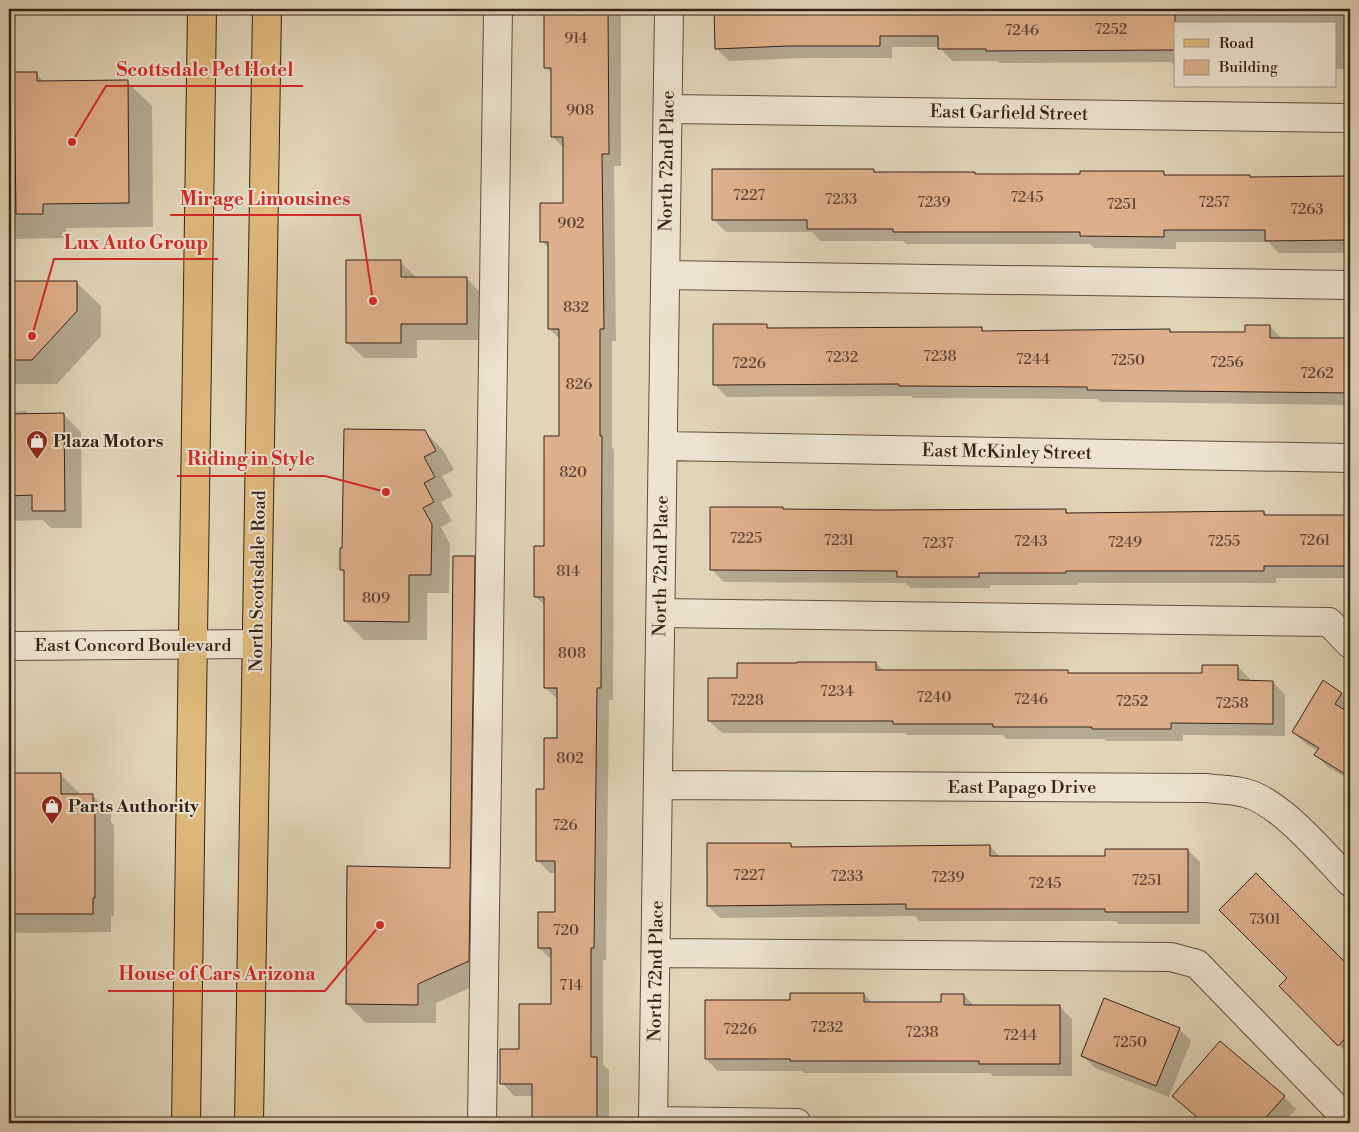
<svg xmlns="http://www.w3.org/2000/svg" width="1359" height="1132" font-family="'Libre Bodoni',serif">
<rect width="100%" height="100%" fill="#e1d5b8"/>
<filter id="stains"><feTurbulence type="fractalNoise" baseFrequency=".004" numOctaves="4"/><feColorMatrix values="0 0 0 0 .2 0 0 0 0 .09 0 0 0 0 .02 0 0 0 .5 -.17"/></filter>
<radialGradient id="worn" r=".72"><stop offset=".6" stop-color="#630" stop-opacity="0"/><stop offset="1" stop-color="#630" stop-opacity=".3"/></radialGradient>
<path fill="#0003" d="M545,9H621V166H614L616,341H612V447L614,450L613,700H609L606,960H603V1065L609,1070V1123H533V1096H514L502,1083L520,1050L553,1005L552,960L539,948L557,913V873H550L537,860L545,790L558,739V700L545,687V606L535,596L546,547L560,437V339L549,329V249L542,241L564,205V148L553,137V75L545,67Z
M715,9H1350V69H1335V24H1175V66L1171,62L1000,63L997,61H952L939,47H892V58H801L729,61L716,48Z
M9,73H36L45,83L127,82L152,106L153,227L66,228V238L9,239Z
M874,171L876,173H975L977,175H1081L1163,173L1167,176L1350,178V253H1279L1268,242H1176V249L1094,248L1090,244H906L903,241H820L812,232H726L714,220Z
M400,262L417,278H466L483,295V340H417V358H364L347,342Z
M9,282H76L101,306V336L57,384H9Z
M766,325L770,330L981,328L986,332L1169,331L1172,333L1246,334L1270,326L1282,339H1350V405L1101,402L1097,399L913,398L911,396L727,397L714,384Z
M26,411L29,415L63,414L81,432L82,528H51L43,520L9,521V412Z
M424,431L443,450L454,470L442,476L453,496L441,502L452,521L441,527L450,544L449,593H427V640H364L345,621V574L341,569L343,549Z
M782,508L785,511H1066L1069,514L1264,512L1267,516H1350V578H1276V583H1078V585H990V588H911L905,583L724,582L711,569Z
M474,557L493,576L487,980L436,1003V1023H366L347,1004L451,869Z
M876,663L885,672H1068L1070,674H1203L1238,667L1250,679V682H1273L1285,695V736L1183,735V741H1106L1104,739H1006L1003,735H907L905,733H722L709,721L738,679Z
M1324,682L1342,694L1350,702L1349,714L1350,715V780L1328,767L1316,755L1318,751L1306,744L1293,732Z
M9,774H60L79,793V795H92L111,814V822L114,825V916H111V932L12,933L9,930Z
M791,845L794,848L990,846L1001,858H1107L1188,850L1200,862V924H1119L1116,921H919L915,916L720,918L708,906Z
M1256,875L1350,969V1056L1281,986L1289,978Z
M864,994L873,1004H942L964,995L975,1006H1059L1072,1019V1076H993L990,1073H804L802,1071H718L706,1059L792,1001Z
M1179,1029L1191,1041L1169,1097L1095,1068L1082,1055Z
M1174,1096L1284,1097L1296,1109L1284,1123H1204Z"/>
<path fill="#deb08c" stroke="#372117" d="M544,9H608L609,154H602L604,329H600V436H602L601,688H597L594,948H591V1057H597V1123H532V1084H500V1049H519V1004H551V948H538V912H555V861H536V789H544V738H557V688H544V597H534V546H544V436H559V329H548V242H540V203H563V137H551V68H544Z
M714,9H1175V50L986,51V49H938V36H880V46H788L715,49Z
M14,72H37V81L128,80L129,203L43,204V214H16Z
M712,169H874V172H975V174H1080V171H1164V175H1250V177L1350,176V240L1265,241V230H1164V237L1080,236V232H893V229H807V220H712Z
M346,260H401V277H467V324H401V343H346Z
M9,281H77V311L32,360H9Z
M713,324H767V328L982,327V331L1170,329V332H1245V325H1270V338H1350V393L1087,390V387L899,386V384L713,385Z
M64,413L65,511H32V495L9,496V414Z
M344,429L425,430L436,451L424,457L435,477L424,483L434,502L423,508L432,524L431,575H409V622L344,621V570H340V548H342Z
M710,507H783V509L880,510L1066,509V513L1264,511V515H1350V566H1264V571H1066V573H979V577H897V571L710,570Z
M453,556H475L469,961L418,984V1005L346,1004L347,866L450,868Z
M797,662H876V670H1068V673H1202V665H1238V680L1273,681V724L1171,723V729H1092V727H993V724H893V721H708V678H737V663H797Z
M1323,680L1342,693L1335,704L1350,713V777L1314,755L1319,748L1292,732Z
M9,773H61V794H93V805H95V898H93V914H9Z
M707,843H791V847L990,845V856H1105V849H1188V912H1105V909H906V904L707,906Z
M1256,873L1350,967V1033L1338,1046L1279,986L1287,978L1219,910Z
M790,993H864V1002H941V994H964V1005H1060V1064H979V1061H790V1059H705V1000H790Z
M1104,998L1180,1028L1156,1086L1081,1056Z
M1220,1041L1285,1096L1261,1123H1204L1172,1096Z"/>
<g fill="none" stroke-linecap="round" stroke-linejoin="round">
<g stroke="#624e3f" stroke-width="30">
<path id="minor" d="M668,109L1350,118
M666,275L1350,285
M663,446L1350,458
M661,613L1329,622L1350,644
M9,646L257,644
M658,785L1207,788C1219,790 1233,789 1245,793C1280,801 1325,856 1350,882
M656,953L1171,957L1197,964L1350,1122
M653,1121L797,1123
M482,1123L498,9
M653,1123L669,9"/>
</g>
<g stroke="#372117" stroke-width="30">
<path id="major" d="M186,1123L202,9
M249,1123L267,9"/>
</g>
<use href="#minor" stroke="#ece4d1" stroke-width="28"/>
<use href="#major" stroke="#e0ba7c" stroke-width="28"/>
</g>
<defs>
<g id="shop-pin" transform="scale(1.125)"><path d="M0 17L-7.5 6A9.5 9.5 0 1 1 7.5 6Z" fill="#8f2418" stroke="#ece4d1"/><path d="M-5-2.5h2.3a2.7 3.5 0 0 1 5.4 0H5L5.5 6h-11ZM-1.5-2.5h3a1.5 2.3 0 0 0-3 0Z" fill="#fff"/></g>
</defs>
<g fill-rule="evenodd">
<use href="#shop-pin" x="37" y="441"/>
<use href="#shop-pin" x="52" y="806"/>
</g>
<g text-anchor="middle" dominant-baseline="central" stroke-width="4" stroke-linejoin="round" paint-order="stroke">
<g font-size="15" fill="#614534">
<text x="1111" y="29">7252</text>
<text x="1022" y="30">7246</text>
<text x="576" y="38">914</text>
<text x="580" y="110">908</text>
<text x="749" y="195">7227</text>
<text x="1027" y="197">7245</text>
<text x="841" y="199">7233</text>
<text x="934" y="202">7239</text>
<text x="1214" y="202">7257</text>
<text x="1122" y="204">7251</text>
<text x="1307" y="209">7263</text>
<text x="571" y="223">902</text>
<text x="576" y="307">832</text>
<text x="940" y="356">7238</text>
<text x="842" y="357">7232</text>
<text x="1033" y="359">7244</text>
<text x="1128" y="360">7250</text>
<text x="1227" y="362">7256</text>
<text x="749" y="363">7226</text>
<text x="1317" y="373">7262</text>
<text x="579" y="384">826</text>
<text x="573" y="472">820</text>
<text x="746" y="538">7225</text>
<text x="839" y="540">7231</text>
<text x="1315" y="540">7261</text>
<text x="1031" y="541">7243</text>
<text x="1224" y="541">7255</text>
<text x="1125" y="542">7249</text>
<text x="938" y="543">7237</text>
<text x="568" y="571">814</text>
<text x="376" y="598">809</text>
<text x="572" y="653">808</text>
<text x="837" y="691">7234</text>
<text x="934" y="697">7240</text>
<text x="1031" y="699">7246</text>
<text x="747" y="700">7228</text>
<text x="1132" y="701">7252</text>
<text x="1232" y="703">7258</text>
<text x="570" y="758">802</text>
<text x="565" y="825">726</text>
<text x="749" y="875">7227</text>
<text x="847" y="876">7233</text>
<text x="948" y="877">7239</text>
<text x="1147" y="880">7251</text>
<text x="1045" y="883">7245</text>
<text x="1265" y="919">7301</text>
<text x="566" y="930">720</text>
<text x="571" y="985">714</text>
<text x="827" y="1027">7232</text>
<text x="740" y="1029">7226</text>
<text x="922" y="1032">7238</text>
<text x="1020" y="1035">7244</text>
<text x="1130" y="1042">7250</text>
</g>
<g font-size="18" fill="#372117" stroke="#ece4d1">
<text transform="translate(1009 113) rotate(1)">East Garfield Street</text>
<text transform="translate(667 161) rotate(-89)">North 72nd Place</text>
<text transform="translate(1007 452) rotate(1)">East McKinley Street</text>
<text transform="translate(661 566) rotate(-89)">North 72nd Place</text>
<text transform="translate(258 581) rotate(-89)">North Scottsdale Road</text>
<text x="133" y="645">East Concord Boulevard</text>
<text x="1022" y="787">East Papago Drive</text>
<text transform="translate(656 971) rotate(-89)">North 72nd Place</text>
</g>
<g font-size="18" font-weight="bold" fill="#372117" stroke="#ece4d1" text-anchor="start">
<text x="53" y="441">Plaza Motors</text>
<text x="68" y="806">Parts Authority</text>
</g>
</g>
<path fill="none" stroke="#d62828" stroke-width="2" d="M72 142L106 86H303M373 301L360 215H170M32 336L54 259H218M386 492L325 476H177M380 925L325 991H108"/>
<g fill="#d62828" stroke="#ece4d1" stroke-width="2">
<circle cx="72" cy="142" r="5"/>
<circle cx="373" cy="301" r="5"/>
<circle cx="32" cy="336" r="5"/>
<circle cx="386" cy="492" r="5"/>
<circle cx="380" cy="925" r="5"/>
</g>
<g font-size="19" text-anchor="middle" font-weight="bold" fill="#d62828" stroke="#ece4d1" stroke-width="4" stroke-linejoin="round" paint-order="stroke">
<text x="205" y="76">Scottsdale Pet Hotel</text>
<text x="265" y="205">Mirage Limousines</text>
<text x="136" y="249">Lux Auto Group</text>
<text x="251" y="465">Riding in Style</text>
<text x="217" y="980">House of Cars Arizona</text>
</g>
<rect width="1359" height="1132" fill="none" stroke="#e1d5b8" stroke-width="30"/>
<rect x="10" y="10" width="1339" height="1112" fill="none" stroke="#372117" stroke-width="2.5"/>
<rect x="15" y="15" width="1329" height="1102" fill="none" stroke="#372117"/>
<rect x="1174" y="22" width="162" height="65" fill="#ece4d1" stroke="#a49687"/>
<rect x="1184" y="39" width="25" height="8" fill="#e0ba7c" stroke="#a49687"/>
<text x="1219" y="48" font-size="15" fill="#372117">Road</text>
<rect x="1184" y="60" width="25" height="15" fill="#deb08c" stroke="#a49687"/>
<text x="1219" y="72" font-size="15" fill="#372117">Building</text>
<rect width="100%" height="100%" filter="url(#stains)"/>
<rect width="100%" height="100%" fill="url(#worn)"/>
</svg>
